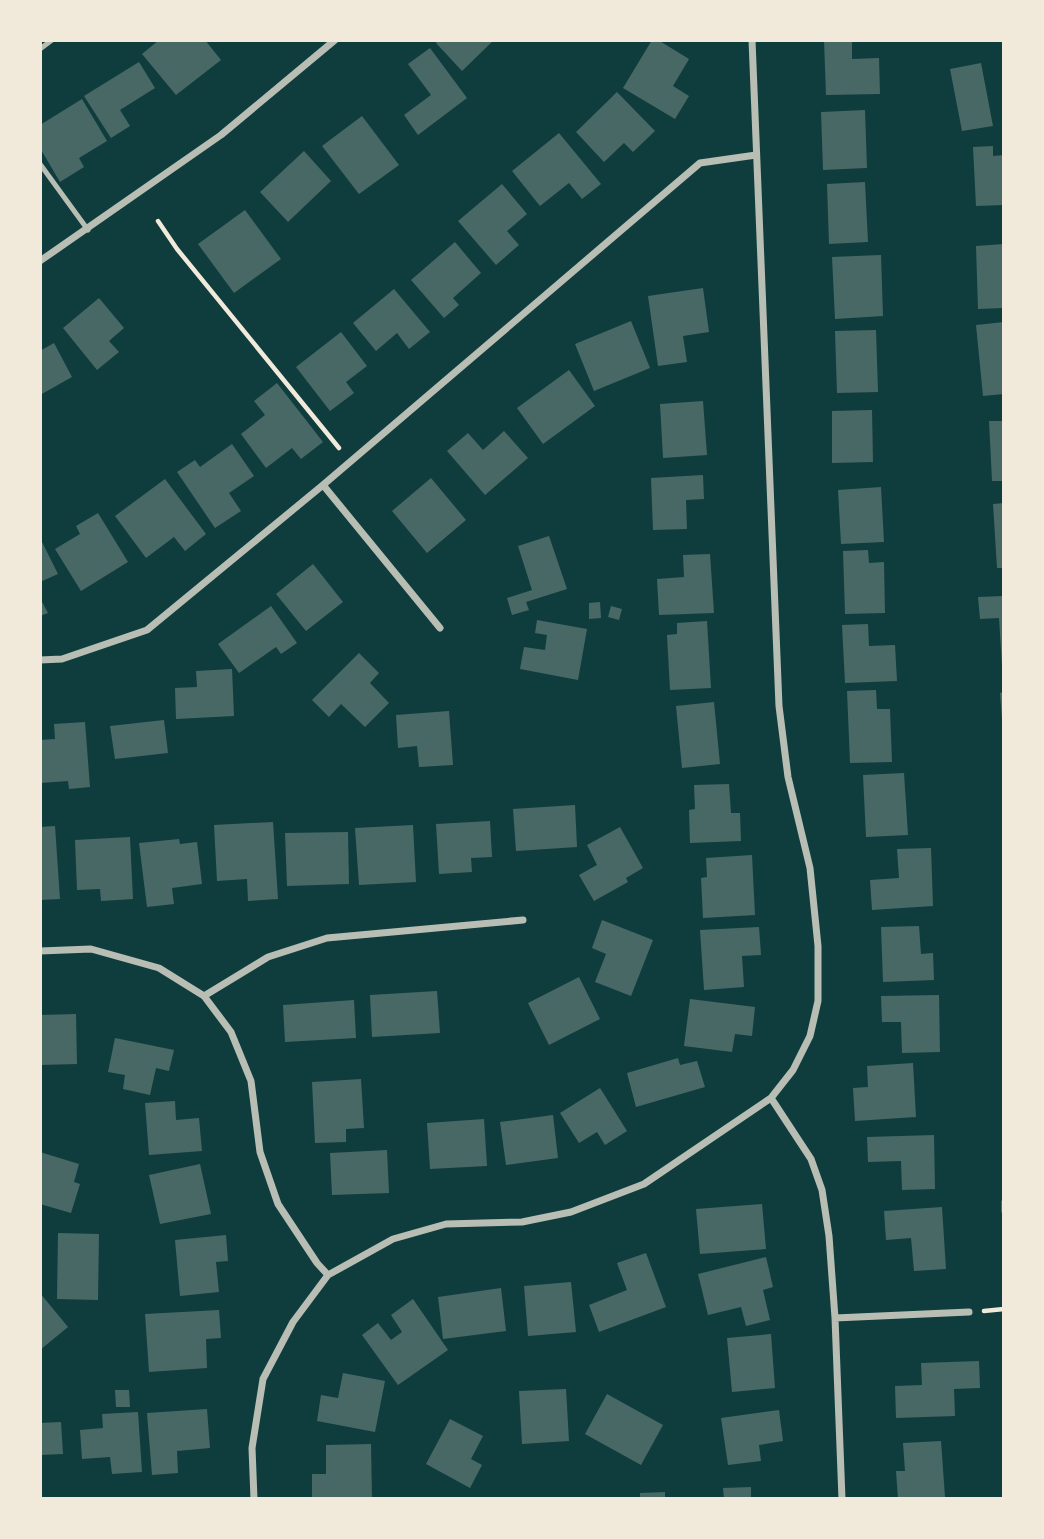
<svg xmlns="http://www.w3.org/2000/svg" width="1044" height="1539" font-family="'Roboto Condensed',sans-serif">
<rect width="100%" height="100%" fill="#0f3d3e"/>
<path fill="#486865" d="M159,40H205L221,60L176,95L142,54Z
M438,40H494L462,71L436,43Z
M652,40H658L689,59L673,86L689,96L675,119L623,88Z
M824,40H852V59L879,58L880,94L826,95Z
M430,48L467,98L418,135L404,115L431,95L408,64Z
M139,62L155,88L120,110L130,126L111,138L84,96Z
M981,63L993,126L962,131L950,69Z
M617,92L655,131L633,152L624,143L604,162L576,132Z
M82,99L107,141L79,158L84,167L60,182L40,148V125Z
M865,110L867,168L823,170L821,112Z
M362,116L399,165L359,194L322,146Z
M559,133L601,184L582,199L569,183L540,206L512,171Z
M993,146V156L1004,155V205L976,206L973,147Z
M304,151L331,181L288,222L260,192Z
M865,182L868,242L829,244L827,184Z
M502,184L527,214L507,231L519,245L496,265L458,221Z
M245,210L281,259L234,293L198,244Z
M455,242L481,273L453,298L459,305L444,318L411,280Z
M1004,244V308L978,309L976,246Z
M881,255L883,316L835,319L832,257Z
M703,288L709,332L683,336L687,362L658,366L648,296Z
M394,289L430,332L409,349L397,333L376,351L353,323Z
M99,298L124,328L109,341L119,352L97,370L63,328Z
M631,321L650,368L594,391L575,344Z
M1004,322V394L983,396L976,325Z
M876,330L878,392L837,393L835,331Z
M341,332L367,366L346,382L354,393L330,411L296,367Z
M54,343L72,377L40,395V351Z
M569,370L595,406L543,444L517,408Z
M277,383L323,442L301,459L292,448L266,468L241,434L265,415L254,401Z
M703,401L707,455L663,458L660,404Z
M872,410L873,462L832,463V411Z
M989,421H1004V481H992Z
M504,431L528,458L485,495L447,451L468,433L483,450Z
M232,444L254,476L229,493L241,511L215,528L177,472L195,460L200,467Z
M703,475L704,499L686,500L687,529L653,530L651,478Z
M431,478L466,520L427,553L392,511Z
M165,479L206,534L185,551L174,537L146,558L115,516Z
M881,487L884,542L841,544L838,490Z
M1004,503V568H997L993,504Z
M98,513L128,562L81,591L55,549L80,534L76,526Z
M549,536L567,589L526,602L529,610L512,615L507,598L532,590L518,546Z
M40,538L58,574L40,582Z
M868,550L869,563L884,562L885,613L845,614L843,551Z
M710,554L714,613L659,615L657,579L684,577L683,555Z
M313,564L343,602L306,631L276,594Z
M1004,596V666H1002L999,618L980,619L978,597Z
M40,598L48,613L40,616Z
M600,602L601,618L589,619V603Z
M271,606L297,643L281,654L276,647L239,673L218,644Z
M611,606L622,609L619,620L608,617Z
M537,620L587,629L578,680L520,669L524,647L545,650L547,635L535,633Z
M707,621L711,688L670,690L667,635L677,634V623Z
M868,624L869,646L895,645L897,681L845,683L842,625Z
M359,653L379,673L370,683L389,703L365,727L341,704L329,717L312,700Z
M232,669L234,716L176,719L175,688L197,687L196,671Z
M876,690L877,709H890L892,762L850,763L847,691Z
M1004,692V720H1002L1000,693Z
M714,702L720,764L682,768L676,706Z
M449,711L453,765L419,767L417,746L398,748L396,715Z
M164,720L168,753L115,759L110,726Z
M85,722L90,787L69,789L68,781L40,783V740L55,739L54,724Z
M904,773L908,835L866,837L863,775Z
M729,784L731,813H740L741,841L690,843L689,810L695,809L694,785Z
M575,805L577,847L516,851L513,809Z
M490,821L492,857L471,858L472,872L439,874L436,824Z
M273,822L278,899L248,901L247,879L217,881L214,825Z
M413,825L416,882L359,885L355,828Z
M55,826L60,899L40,900V827Z
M620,827L643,868L626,878L628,882L594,901L579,875L597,865L587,845Z
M348,832L349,884L287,886L285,833Z
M130,837L133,899L101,901L100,889L77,890L75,840Z
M179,839L180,844L197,842L202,884L172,888L174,904L147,907L139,843Z
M931,848L933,906L872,910L870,880L899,878L897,849Z
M752,855L755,915L703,918L701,878L707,877L706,858Z
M602,920L653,940L631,996L595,982L606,954L592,948Z
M919,926L921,954L933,953L934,980L883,982L881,927Z
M759,927L761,955L742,956L744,987L704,990L700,930Z
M579,977L600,1019L549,1045L528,1003Z
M437,991L440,1033L372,1037L370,995Z
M939,995L940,1052L902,1053L901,1022H882L881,996Z
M690,999L755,1007L752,1036L735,1034L732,1052L684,1046Z
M354,1000L356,1038L285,1042L283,1005Z
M76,1014L77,1064L40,1065V1015Z
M115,1038L174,1050L169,1071L156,1068L150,1095L123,1089L125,1075L108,1072Z
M678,1058L680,1065L697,1061L705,1087L636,1107L627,1073Z
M913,1063L916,1117L855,1121L853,1088L868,1087L867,1066Z
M361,1079L364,1128L346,1129V1142L315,1143L312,1082Z
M600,1088L627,1131L605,1145L597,1132L579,1143L560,1113Z
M175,1101L176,1120L199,1118L202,1151L149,1155L145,1103Z
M553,1115L558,1158L506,1165L500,1122Z
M484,1119L487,1166L430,1169L427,1123Z
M934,1135L935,1189L902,1190L901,1161L868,1162L867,1137Z
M387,1150L389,1193L332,1195L330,1153Z
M40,1152L79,1164L74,1182L80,1184L71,1213L40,1204Z
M200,1164L211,1214L160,1224L149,1175Z
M762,1204L766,1249L700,1254L696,1209Z
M942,1207L946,1269L914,1271L911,1238L886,1240L884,1211Z
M58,1233L99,1234L98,1300L57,1299Z
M226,1235L228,1261L216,1262L219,1292L180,1296L175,1240Z
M646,1253L666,1307L599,1332L589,1305L627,1290L617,1263Z
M766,1257L773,1287L763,1290L770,1320L746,1326L741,1307L708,1315L698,1274Z
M571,1282L576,1332L528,1336L524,1286Z
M501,1288L506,1331L443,1339L438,1297Z
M40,1293L68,1327L40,1350Z
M413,1299L448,1350L398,1385L362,1335L378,1323L391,1340L402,1332L391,1315Z
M219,1310L221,1338L206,1339L207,1368L149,1372L145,1314Z
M771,1334L775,1388L732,1392L727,1338Z
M979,1361L980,1388L954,1389L955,1416L896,1418L895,1386L922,1385L921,1363Z
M343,1373L385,1381L375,1432L317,1421L321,1395L338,1398Z
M566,1389L569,1441L522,1444L519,1391Z
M115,1390H129L130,1407H116Z
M607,1394L663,1425L641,1465L585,1434Z
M207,1409L210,1448L177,1451L178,1473L152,1475L147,1413Z
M779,1410L783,1441L759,1445L761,1461L728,1465L721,1418Z
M138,1412L142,1472L112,1474L110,1457L82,1459L80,1430L103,1428L102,1414Z
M450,1419L483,1436L471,1459L482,1465L470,1488L426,1464Z
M61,1422L63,1454L40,1455V1423Z
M941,1441L945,1497L898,1499L896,1471H905L903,1443Z
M371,1444L372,1499H312V1474H326V1445Z
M751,1487V1499H724L723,1488Z
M665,1492V1499H640V1493Z"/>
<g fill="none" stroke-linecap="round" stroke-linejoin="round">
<path stroke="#f1e9da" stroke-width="4.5" d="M158,221L177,249L339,448
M1004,1201V1212
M984,1311L1004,1309"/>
<path stroke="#b8beb3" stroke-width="5" d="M40,49L52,40
M40,164L88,230"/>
<path stroke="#b8beb3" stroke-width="7" d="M752,40L779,706L788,777L810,868L818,946V1001L810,1036L793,1070L771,1098L811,1159L822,1190L829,1236L835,1318L842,1499
M40,261L221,135L335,40
M323,485L440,628
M40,660L62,659L147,630L323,485L700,163L756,155
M40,951L91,949L159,968L204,996L231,1032L251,1081L260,1152L278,1204L317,1263L328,1275
M204,996L268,957L327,938L523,920
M835,1318L969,1312
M254,1499L252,1448L263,1379L293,1322L328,1275L393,1239L446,1224L522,1222L571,1212L644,1184L771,1098"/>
</g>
<rect width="1044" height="1539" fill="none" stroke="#f1e9da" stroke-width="84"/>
</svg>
